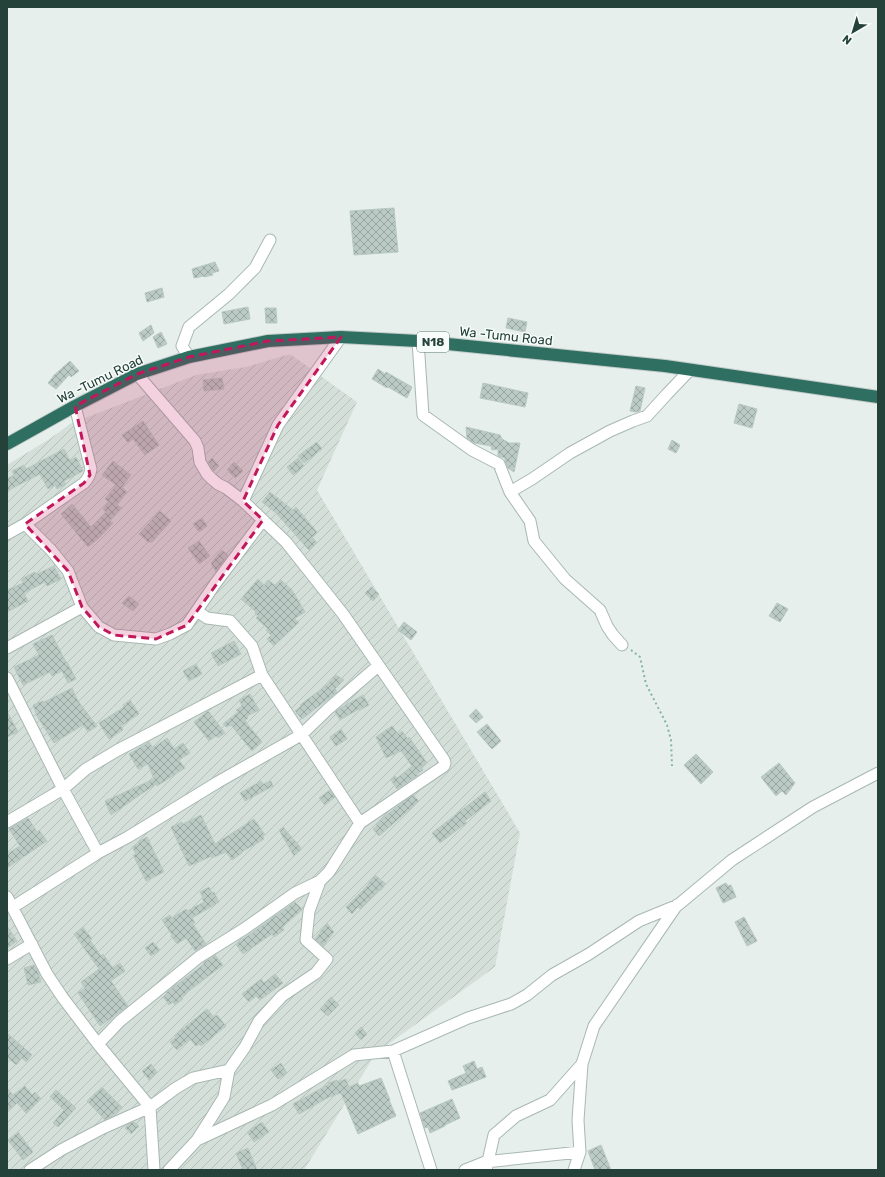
<svg xmlns="http://www.w3.org/2000/svg" width="885" height="1177" font-family="Rubik,sans-serif">
	<style>
		.industrial { fill: url(#industrial-furrows) }
		.building { fill: url(#building-cross-hatch); stroke: #b8c9c2 }
		.lines { fill: none; stroke-linecap: round; stroke-linejoin: round }
		.minor-casing { stroke: #a8b8b2; stroke-width: 13 }
		.highway-casing { stroke: #c2cac8; stroke-width: 14 }
		.path { stroke: #86b3a5; stroke-width: 2; stroke-dasharray: 2 3; stroke-linecap: butt }
		.minor { stroke: #fff; stroke-width: 11 }
		.highway { stroke: #2f6f62; stroke-width: 12 }
		.marked { fill: #c2185b; fill-opacity: 0.2; stroke: #c2185b; stroke-width: 3; stroke-dasharray: 8 5; stroke-linejoin: round }
		.labels { text-anchor: middle; dominant-baseline: central; stroke-width: 3; stroke-linejoin: round; paint-order: stroke }
		.shield { fill: #f7fbf9; stroke: #637a73; stroke-width: 1 }
		.shield-label { font-size: 12px; font-weight: bold; fill: #24423a }
		.street-label { font-size: 13px; fill: #24423a; stroke: #f7fbf9 }
	</style>
	<defs>
		<pattern id="industrial-furrows" width="10" height="10" patternUnits="userSpaceOnUse"><rect width="10" height="10" fill="#d4dfda"/><path d="M-1 1l2-2M0 10L10 0M9 11l2-2" fill="none" stroke="#b6c1bc"/></pattern>
		<pattern id="building-cross-hatch" width="8" height="8" patternUnits="userSpaceOnUse"><rect width="8" height="8" fill="#bbcac4"/><path d="M0 0l8 8M0 8l8-8" fill="none" stroke="#98a6a0"/></pattern>
	</defs>
	<rect width="100%" height="100%" fill="#e6efeb"/>
	<path class="industrial" d="M290,354L357,402L317,490L520,833L495,967L376,1053L304,1170H7V465L51,438L70,424L196,375L246,367Z"/>
	<path class="building" d="M394,208L398,252L354,255L350,211Z
		M215,262L219,271L212,273L213,275L204,277V276L194,278L192,269Z
		M162,288L164,297L147,302L145,293Z
		M248,307L250,319L224,324L222,312Z
		M265,308H276L277,323H266Z
		M508,318L527,322L525,332L506,328Z
		M151,325L154,333L143,341L139,333Z
		M161,332L167,344L158,348L153,337Z
		M70,361L79,371L71,377L69,375L56,389L48,383L53,377V376Z
		M378,369L385,374L386,372L412,387L407,398L388,387L387,388L372,379Z
		M222,378L224,389L204,391L203,380Z
		M483,383L528,393L525,407L480,398Z
		M636,386L645,388L640,411L636,412L630,411Z
		M739,404L757,409L752,428L734,423Z
		M143,421L159,445L145,455L133,439L128,443L122,435Z
		M466,427L500,435L502,439L509,443H520L514,472L508,468L505,461V458L498,456V449L492,450L491,446L474,443L467,438Z
		M672,440L680,445L676,453L668,449Z
		M317,442L322,449L304,463L298,456Z
		M64,449L70,461L76,457L83,471L64,481L66,484L57,489L55,485L48,489L40,474L7,491V479L14,475L12,471L24,465L26,469Z
		M212,458L219,466L214,471L208,462Z
		M298,458L304,466L293,475L287,467Z
		M113,461L131,475L122,487L127,492L117,505L122,508L110,521L113,523L100,537L88,547L61,514L72,504L91,527L106,512L103,509L109,502L105,499L116,485L102,475Z
		M234,462L243,471L235,478L227,470Z
		M270,492L293,510L296,507L317,532L312,537L317,543L309,550L276,513L262,502Z
		M160,511L171,521L152,542H148L139,534Z
		M202,518L207,526L199,532L193,524Z
		M199,541L210,556L199,564L188,548Z
		M222,550L228,555L216,572L211,563Z
		M54,566L61,579L47,586L45,582L24,593L28,601L7,612V590L23,583L21,579L35,572L37,574Z
		M258,579L264,585L268,580L276,586L281,580L292,590L305,612L294,619L299,622L274,646L267,639L271,635L266,630L268,629L256,618L258,616L255,613L256,612L241,599Z
		M371,587L379,594L373,601L365,593Z
		M129,596L139,604L133,611L122,603Z
		M777,603L788,609L780,622L769,616Z
		M404,622L417,632L411,640L398,630Z
		M52,635L66,662H67L76,679L68,683L62,671L52,676L50,672L23,685L14,667L39,655L33,644Z
		M234,641L241,654L218,666L211,653Z
		M196,664L202,674L189,681L183,671Z
		M336,675L344,680L335,689L337,692L302,719L295,711L301,706L300,705L328,684Z
		M72,688L78,701L97,726L88,732L83,725L54,743L37,716L33,705L43,701L44,702Z
		M250,694L259,710L247,716L248,718L245,721L262,742L252,751L231,725L226,727L223,724L238,712L236,710L242,706L239,700Z
		M363,695L369,705L360,710L359,709L340,720L335,712L339,709Z
		M130,700L139,714L121,726L123,730L109,739L99,723L124,707L123,705Z
		M476,709L483,717L476,723L469,716Z
		M7,711L18,732L7,737Z
		M208,711L225,733L218,738L216,736L209,741L194,722Z
		M487,724L501,741L492,749L477,732Z
		M392,726L398,734L402,731L408,739L409,737L427,763L421,767L423,770L417,774L418,775L397,789L391,780L395,776L397,778L412,766L401,751L386,758L376,737Z
		M341,729L347,739L336,746L330,737Z
		M167,738L174,749L183,743L190,753L179,760L185,768L157,786L156,784L111,815L105,801L154,779L148,764L138,769L129,754L149,742L153,748Z
		M696,754L713,772L701,784L684,765Z
		M779,763L795,783L786,795L782,791L776,796L761,777Z
		M261,781L263,784L271,781L273,786L245,801L240,793Z
		M330,790L335,797L325,805L319,798Z
		M485,792L491,801L465,821L466,823L440,843L432,833Z
		M413,795L419,801L379,836L373,829L377,826L376,824L394,809Z
		M201,815L215,844L254,819L265,835L263,837L264,839L242,852V853L232,860L226,852L212,858V856L189,866L171,827L182,822L183,824Z
		M28,818L37,832L39,830L47,841L7,868V854L20,846L9,829Z
		M283,827L302,849L294,856L279,830Z
		M147,837L164,872L146,881L133,855L136,854L132,847L139,844L138,842Z
		M375,875L386,884L380,891L379,890L360,909L358,907L352,914L346,907L366,887Z
		M726,883L728,886L731,885L736,897L723,903L716,888Z
		M209,887L212,893L214,892L219,902L192,918L195,923L193,924L206,944L195,951L186,938L177,944L171,936L172,935L162,920L170,915L172,918L186,909L187,911L204,902L202,898H203L200,892Z
		M295,902L302,909V910L282,927L284,930L274,937L272,934L243,954L236,944Z
		M744,917L757,941L747,946L735,922Z
		M327,923L334,932L323,946L315,939Z
		M7,926L17,941L7,948Z
		M83,927L92,939L90,940L101,956L103,954L113,968L120,963L125,971L111,981L128,1006L100,1026L78,993L85,988L81,982L99,969L74,934Z
		M153,942L160,950L151,956L145,948Z
		M215,955L223,965L181,997L183,999L175,1005L173,1002L169,1005L163,997L167,994L166,993L204,964L203,963Z
		M34,965L38,971L41,982L28,985L24,968Z
		M275,974L283,983L260,1000L256,996L249,1002L242,994L261,979L264,983Z
		M331,997L339,1005L328,1016L320,1009Z
		M207,1009L214,1017L217,1015L226,1026L201,1046L199,1044L196,1046L190,1039L177,1050L170,1042L176,1037L175,1035Z
		M361,1027L367,1034L361,1040L355,1033Z
		M7,1033L32,1055L26,1062L22,1058L16,1065L7,1057Z
		M474,1061L477,1069L482,1067L486,1077L452,1090L448,1081L466,1073L463,1066Z
		M281,1063L287,1073L278,1079L271,1070Z
		M151,1064L157,1072L149,1080L142,1071Z
		M381,1078L390,1100H389L396,1116L358,1134L341,1093L329,1097L299,1114L293,1104L329,1084L328,1083L337,1080L338,1082L346,1079L349,1087L358,1083L359,1086Z
		M25,1086L32,1095L35,1092L41,1099L26,1113L17,1103L7,1111V1088L13,1095Z
		M102,1087L122,1107L111,1117L105,1120L87,1101Z
		M56,1090L76,1108L58,1127L53,1123L64,1110L50,1097Z
		M452,1099L460,1118L445,1125V1126L430,1133L428,1127L425,1128L420,1113Z
		M134,1122L139,1126L131,1134L125,1128L128,1124Z
		M262,1122L269,1132L254,1142L247,1132Z
		M18,1132L33,1152L23,1160L8,1140Z
		M601,1145L611,1170H595L588,1151Z
		M248,1148L257,1170H243L236,1153Z"/>
	<g class="lines">
		<defs>
			<path id="minor" d="M418,341L423,415L472,450L499,464L510,492L530,521L534,541L565,579L600,610L607,626L613,635L622,645
				M189,357L182,346L189,327L229,294L255,268L270,240
				M510,492L532,479L570,453L610,431L633,421L647,416L667,394L690,370
				M243,501L278,425L341,337
				M25,524L51,550L68,571L82,607L99,627L114,635L156,639L170,634L187,625L215,584L263,520
				M7,534L25,524L84,483C88,479 90,475 91,469L75,406
				M197,611L207,618L230,621L252,646L262,675L360,823
				M7,648L82,607
				M7,678L63,789L98,853
				M7,822L63,789L86,769L118,750L262,675
				M7,897L47,974L63,998L98,1044L150,1107L154,1170
				M13,907L98,853L128,837L218,782L301,735L328,709L378,666
				M7,959L32,944
				M98,1044L120,1021L199,957L244,929L295,893L320,881L329,872L360,823L444,766L445,763L444,760L343,614L286,542L243,501L226,488L218,484L212,479L207,474L200,462L198,448L195,441L137,374
				M393,1051L431,1170
				M197,1140L272,1105L354,1055L393,1051L468,1018L511,1004L527,995L552,975L589,954L639,921L678,905L732,860L813,807L878,773
				M30,1170L61,1150L103,1128L150,1107L176,1088L193,1078L229,1070
				M169,1170L197,1140L211,1118L224,1097L229,1070L245,1047L259,1021L282,996L316,973L327,959L306,940L309,911L320,881
				M465,1170L485,1162L580,1152
				M486,1170L494,1135L516,1116L550,1100L582,1064
				M574,1170L580,1152L578,1120L582,1064L594,1026L677,905"/>
			<path id="highway" d="M7,444L75,406L137,374L189,357L268,341L341,337L418,341L665,366L878,397"/>
		</defs>
		<use href="#minor" class="minor-casing"/>
		<use href="#highway" class="highway-casing"/>
		<path class="path" d="M631,650L640,657L646,684L667,725L671,740L672,766"/>
		<use href="#minor" class="minor"/>
		<use href="#highway" class="highway"/>
	</g>
	<path class="marked" d="M341,337L278,425L243,501L263,520L187,625L156,639L114,635L99,627L82,607L68,571L25,524L84,483L90,475L75,406L137,374L189,357L268,341Z"/>
	<g class="labels">
		<rect class="shield" x="417" y="332" width="32" height="20" rx="3"/>
		<g class="shield-label">
			<text x="433" y="342">N18</text>
		</g>
		<g class="street-label">
			<text transform="translate(506 336) rotate(6)">Wa -Tumu Road</text>
			<text transform="translate(100 379) rotate(-26)">Wa -Tumu Road</text>
		</g>
	</g>
	<rect width="885" height="1177" fill="none" stroke="#24423a" stroke-width="16"/>
	<g transform="translate(853 32) rotate(218)" stroke="#f7fbf9" stroke-width="3" paint-order="stroke">
	<path d="M0-3L7 15L0 10L-7 15Z" fill="#24423a"/>
	<text y="-6" font-size="11" font-weight="bold" text-anchor="middle" fill="#24423a">N</text>
	</g>
</svg>
